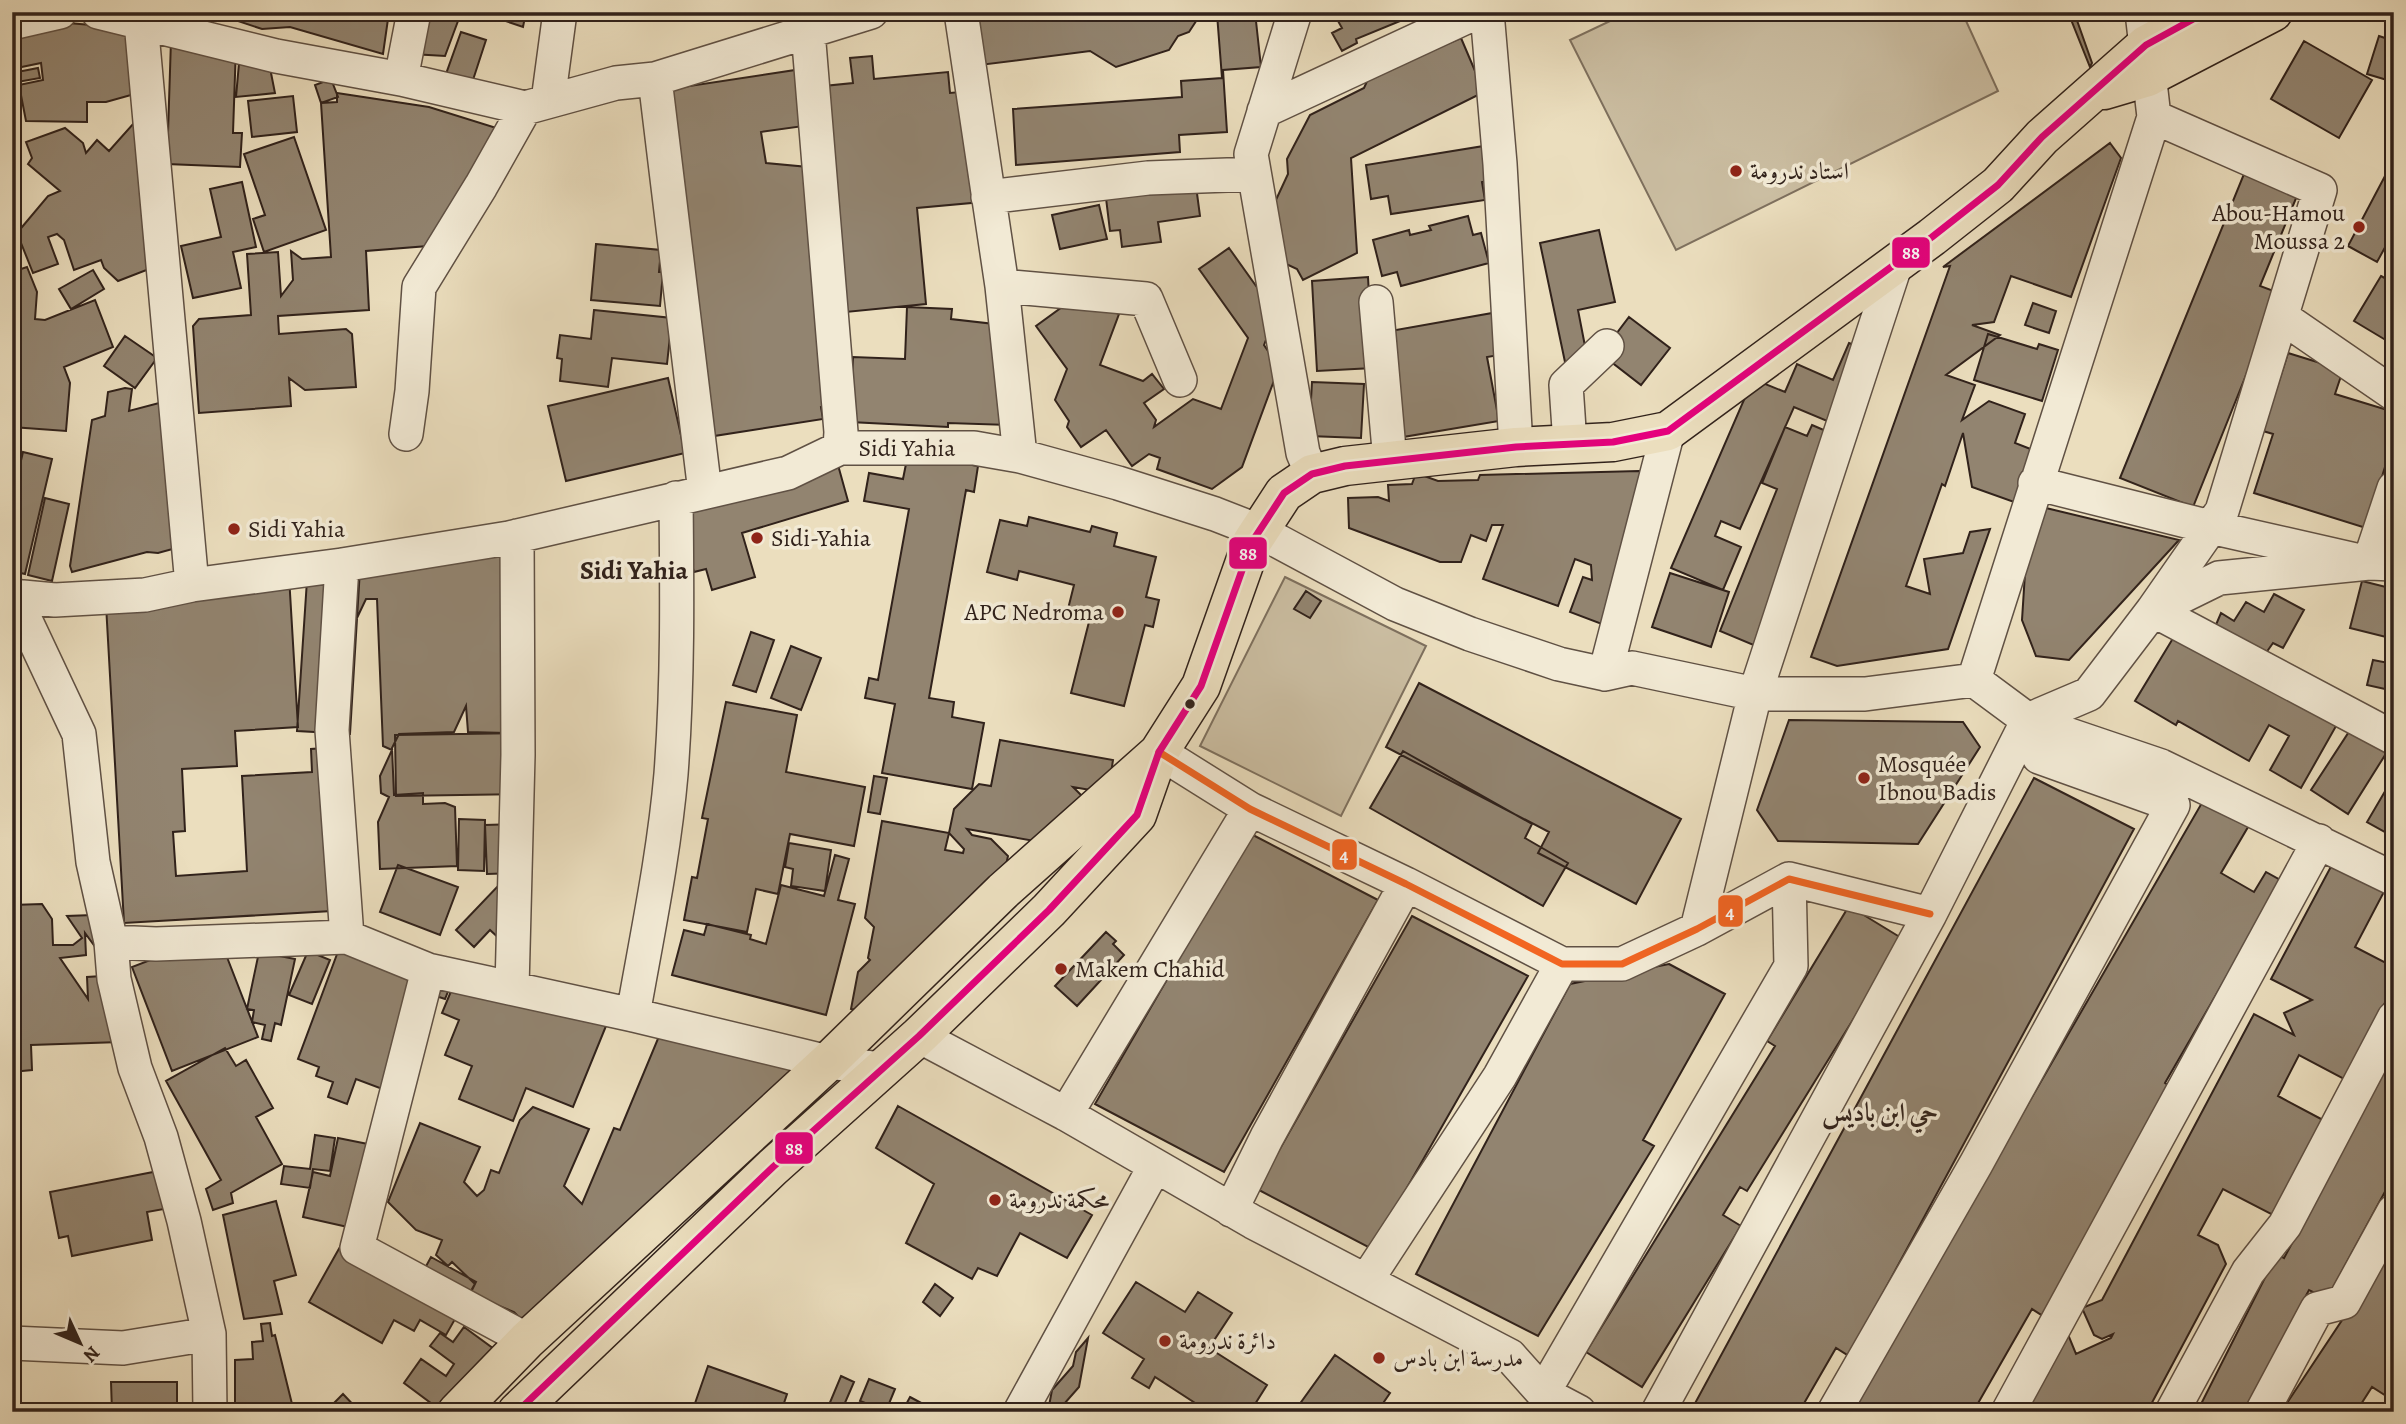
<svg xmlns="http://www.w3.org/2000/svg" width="2406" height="1424" font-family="Alegreya,Amiri,serif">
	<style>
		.green { fill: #cbbea2; stroke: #7e705e; stroke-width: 2 }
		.building { fill: #928470; stroke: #31221b; stroke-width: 2 }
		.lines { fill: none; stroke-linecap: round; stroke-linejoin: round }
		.minor-casing { stroke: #605144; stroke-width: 36 }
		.major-casing { stroke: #31221b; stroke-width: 41 }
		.minor { stroke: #f2ead5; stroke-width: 33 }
		.major { stroke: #ebdebe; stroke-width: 38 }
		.bus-1-casing { stroke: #f2ead5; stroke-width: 12 }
		.bus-2-casing { stroke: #f2ead5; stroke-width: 12 }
		.bus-1 { stroke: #f26522; stroke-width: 7 }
		.bus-2 { stroke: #e5007d; stroke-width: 7 }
		.poi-dot { fill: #8f2418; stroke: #f2ead5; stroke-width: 2.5 }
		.bus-dot { fill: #31221b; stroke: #f2ead5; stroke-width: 2.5 }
		.labels { text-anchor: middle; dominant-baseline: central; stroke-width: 7; stroke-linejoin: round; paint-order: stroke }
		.poi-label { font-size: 24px; fill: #31221b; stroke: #f2ead5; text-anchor: start }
		.street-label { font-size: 24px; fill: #31221b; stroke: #f2ead5 }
		.neighbourhood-label { font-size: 26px; font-weight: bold; fill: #31221b; stroke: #f2ead5 }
		.line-badge { stroke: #f2ead5; stroke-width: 2.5 }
		.badge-label { font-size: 19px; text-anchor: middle; font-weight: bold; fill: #fff }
	</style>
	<rect width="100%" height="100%" fill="#ebdebe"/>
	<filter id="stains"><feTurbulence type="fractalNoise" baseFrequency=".00286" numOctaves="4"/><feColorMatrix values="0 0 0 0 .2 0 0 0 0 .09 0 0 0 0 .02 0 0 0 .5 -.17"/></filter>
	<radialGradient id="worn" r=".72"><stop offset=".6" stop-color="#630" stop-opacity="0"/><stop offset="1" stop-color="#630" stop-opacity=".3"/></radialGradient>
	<path class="green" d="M1629,12H1962L1998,91L1676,250L1570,40Z
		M1285,577L1426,646L1341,816L1200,746Z"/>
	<path class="building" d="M211,12H389L383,54L290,27L262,29Z
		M425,12H526L523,27L485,14L461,13L445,56L412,54Z
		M973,12H1202L1189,32L1178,36L1169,50L1116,67L1090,51L980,65Z
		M1255,12L1261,67L1223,70L1227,132L1179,135L1180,152L1016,165L1013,109L1182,97L1181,81L1222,78L1217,14Z
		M1333,12H1422L1356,39L1357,43L1342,51L1332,33L1342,28Z
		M2068,12H2074L2092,63L2090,67Z
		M68,23L126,28L131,95L106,102H87V122L26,121L19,85L43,80L41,63L12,69V31Z
		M461,32L486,40L472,83L446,74Z
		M2379,36L2394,41V59L2387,80L2367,74Z
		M1461,38L1484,92L1351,158L1357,253L1303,280L1297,269L1284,263L1275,202L1288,174L1287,159L1310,115L1364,88L1369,77Z
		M171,40L236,46L233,133H242L240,167L167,164Z
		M2304,41L2372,80L2339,138L2271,99Z
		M240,52L270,68L275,93L236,97Z
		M872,56L874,79L948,72L950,93L960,92L969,177L980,176L982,202L917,208L926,304L846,312L824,86L853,83L850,58Z
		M38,68L40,78L17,82L20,96L12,97V73Z
		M802,69L811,125L761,132L766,163L808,167L836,404L821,407L823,419L714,436L663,90Z
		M331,79L338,97L321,103L315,85Z
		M337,93L429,107L506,131L428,246L366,251L369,310L278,316L279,334L346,329L352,334L356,387L305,390L289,378L291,406L199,413L193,326L199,319L251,315L247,254L278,252L281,296L293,280L291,251L302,259L331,257L321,103L337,102Z
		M293,96L297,132L252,137L248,101Z
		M142,120L175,259L118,281L104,268L101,260L74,270L64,240L57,234L48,237L58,264L33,273L17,233L48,196L60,191L28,164L32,158L26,142L65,128L83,143L86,153L97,140L109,151L133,124Z
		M294,137L326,230L264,252L253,219L265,215L244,154Z
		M2110,143L2121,158L2071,297L2011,276L1994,322L1972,325L2000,335L1946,375L1975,385L1962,420L1989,401L2025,414L2015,443L2033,450L2014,502L1972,487L1963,433L1945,486L1942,484L1906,586L1930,594L1924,559L1963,553L1970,532L1990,529L1948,649L1837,666L1811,657L1950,266L1943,267Z
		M1490,145L1496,180L1482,182L1485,200L1391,214L1388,196L1371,199L1366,165Z
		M2394,159V231L2377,262L2348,246Z
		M2246,169L2299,191L2260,286L2279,293L2193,507L2120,478Z
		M242,182L256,247L233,252L241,288L193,298L181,246L221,237L210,189Z
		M1196,186L1200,216L1158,222L1161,242L1122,247L1120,230L1110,231L1106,198Z
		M12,201L20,202L17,232H12Z
		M1099,205L1107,239L1060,249L1052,215Z
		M1468,216L1473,235L1481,233L1489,263L1401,286L1397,272L1382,276L1373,240L1409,230L1410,235L1431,230L1429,226Z
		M1599,230L1615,302L1578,310L1591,377L1569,381L1540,243Z
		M596,244L661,250L659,272H663L660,306L591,300Z
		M1229,248L1276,314L1264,345L1279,367L1242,467L1212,489L1157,469L1160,458L1149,454L1132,466L1106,430L1081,447L1067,427L1069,421L1055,400L1067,369L1036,326L1076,297L1119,314L1100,365L1143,381L1152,374L1164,389L1144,403L1156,420L1154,427L1193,399L1221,409L1248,338L1199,269Z
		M27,267L37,292L35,319L45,320L95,300L113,347L64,367L70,383L66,431L12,427L14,346L12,272Z
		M93,270L104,289L71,309L59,289Z
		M2381,276L2394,283V334L2389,342L2354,321Z
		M1368,277L1373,368L1317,371L1312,281Z
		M2033,303L2056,311L2049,333L2025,325Z
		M907,307L952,309L951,319L1003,325L1009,425L948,423V427L850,422L853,357L905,359Z
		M594,310L672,318L667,364L612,358L608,387L560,381L562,359L557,358L560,335L591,339Z
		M1498,312L1505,354L1487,357L1499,421L1397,438L1379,333Z
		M1629,317L1670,348L1641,385L1601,354Z
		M1988,334L2037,349L2039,344L2058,350L2042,401L1974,380Z
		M125,336L157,358L135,388L104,366Z
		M1849,343L1871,352L1839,426L1794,407L1740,529L1721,521L1715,536L1741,547L1723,590L1671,568L1753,379L1785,392L1797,364L1833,380Z
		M2288,353L2343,370L2335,394L2394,412V438L2366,528L2254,493L2273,434L2263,431Z
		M668,378L685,453L566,481L548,406Z
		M1312,382L1364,384L1361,438L1309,436Z
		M125,388L132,389L129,411L159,403L167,404L187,545L158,553L147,552L72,572L70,566L92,420L105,416L108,392Z
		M1812,425L1847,440L1763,649L1720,631L1777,489L1762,483L1785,427L1807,436Z
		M23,452L52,459L25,574L12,571V486H15Z
		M908,454L978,466L974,492L966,490L929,698L954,702L952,717L984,723L972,789L882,773L895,704L865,698L869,678L878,680L909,509L864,501L869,473L903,479Z
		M838,465L848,501L742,533L755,577L712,590L706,569L694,572L677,513Z
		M1639,471L1663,480L1615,629L1570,612L1583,577L1592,580L1591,565L1575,559L1558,606L1483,579L1503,525H1492L1486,541L1471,535L1461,562H1440L1349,528L1348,498L1378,497L1389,501L1388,485L1412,484L1416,473L1438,481L1478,480L1480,475Z
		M45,498L69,504L52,581L28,575Z
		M2046,508L2179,540L2069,660L2036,656L2022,620L2025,573Z
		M1029,517L1090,532L1092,526L1117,533L1114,546L1156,557L1146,597L1159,600L1153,627L1145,625L1124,706L1071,693L1091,614L1068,609L1074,585L1019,571L1017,580L987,572L1000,520L1027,526Z
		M503,547L507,733L468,732L466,706L454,732L399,734L392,748L394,795L423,793V804L445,803L455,807L457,866L380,869L378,822L389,797L381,793L380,776L392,750L383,746L377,599H366L356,620L354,584L362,568Z
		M308,565L360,569L350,734L297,731Z
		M1670,573L1729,592L1711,647L1652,627Z
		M289,576L298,727L235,731L237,766L182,769L185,831L173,832L176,876L247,871L242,776L312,772L311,749L340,747L349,910L124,923L105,587Z
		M2362,581L2394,589V639L2350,628Z
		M1306,591L1321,601L1310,618L1294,609Z
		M2274,594L2304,610L2283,648L2273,643L2261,660L2212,634L2221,613L2234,621L2246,602L2264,612Z
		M751,632L774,640L756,692L733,685Z
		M2175,635L2340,719L2301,788L2270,770L2289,736L2269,725L2249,761L2178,721L2176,725L2135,701Z
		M791,646L821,658L801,710L771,698Z
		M2373,660L2394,664V691L2367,685Z
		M1419,683L1681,819L1636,904L1538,853L1549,832L1386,747Z
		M726,702L797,715L786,772L865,787L854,846L790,834L778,894L756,889L747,932L684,920L692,877L697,878L708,819L702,818Z
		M1789,720L1963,722L1980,747L1918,844L1778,841L1757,810Z
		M2356,721L2392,744L2348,814L2311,790Z
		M526,733L527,794L396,796L395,735Z
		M1000,740L1113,760L1108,793L1073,787L1088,802L1046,843L967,829L972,835L991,839L1008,856L1006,865L876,1013L851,1009L858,972L870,960L868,958L874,927L865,918L882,821L949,833L945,850L963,853L964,849L949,833L954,809L979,784L991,786Z
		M1403,751L1532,824L1525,838L1568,863L1543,906L1370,808Z
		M874,776L887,778L880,814L868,812Z
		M2394,776V837L2367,822Z
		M2034,778L2134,829L1849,1356L1836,1348L1799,1412H1703L1693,1407Z
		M2203,801L2248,827L2221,873L2254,892L2266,872L2282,881L2165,1083L2174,1089L2043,1316L2032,1309L1973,1412H1850Z
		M459,819L485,820L484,871L458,870Z
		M514,824L515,873L487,874L485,825Z
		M1251,834L1378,900L1224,1172L1095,1104Z
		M789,843L831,850L825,891L791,886L793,869L785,867Z
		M835,855L849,859L838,900L855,904L826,1015L672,975L684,930L704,935L707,924L751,935L750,939L766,944L781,885L824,896Z
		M2335,859L2387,886L2355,947L2394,967V986L2344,1079L2299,1055L2278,1096L2323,1120L2273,1215L2223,1189L2198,1235L2218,1245L2226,1264L2147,1412H2019L2065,1327L2076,1354L2111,1338L2113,1334L2102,1339L2094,1335L2082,1308L2102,1300L2254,1014L2294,1035L2284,1013L2312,1000L2271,979Z
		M398,865L458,887L440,935L380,912Z
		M498,886L502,941L490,930L474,947L456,930Z
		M42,904L52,919L53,945H73L82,938L67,916L93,915L96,948L85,933L86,955L60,958L88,999L87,977L118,975L120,1042L31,1045L32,1070L12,1072V905Z
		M1849,906L1903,939L1747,1191L1740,1187L1723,1215L1741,1226L1642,1387L1586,1352L1775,1046L1767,1041Z
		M1412,916L1528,976L1372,1249L1257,1189Z
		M346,930L455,974L445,999L430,994L393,1093L356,1079L347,1104L328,1097L333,1082L316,1076L319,1067L298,1059Z
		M1106,932L1116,941L1113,944L1124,955L1077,1006L1055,986Z
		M218,934L258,1037L172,1071L132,967Z
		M308,951L330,960L312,1004L289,995Z
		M259,952L295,959L281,1025L275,1023L271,1041L262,1039L265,1025L252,1022L254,1010L247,1009Z
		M1669,964L1725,994L1643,1140L1654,1146L1538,1336L1416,1274L1570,984Z
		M461,967L606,1026L573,1107L526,1088L513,1121L459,1099L472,1066L445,1055L459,1020L442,1013Z
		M667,1017L797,1061L791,1075L536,1334L514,1312L470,1294L475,1284L452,1262L448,1266L436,1255L442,1240L416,1230L388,1202L420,1123L480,1147L464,1182L477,1196L484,1190L491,1170L499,1173L520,1120L533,1107L589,1129L564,1186L582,1204L614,1128L620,1130Z
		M225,1048L236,1066L246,1060L273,1108L256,1117L282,1164L231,1193L233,1203L213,1210L206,1189L221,1180L166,1081Z
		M2394,1053V1175L2327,1299L2309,1290L2244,1412H2197L2277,1254L2284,1258Z
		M898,1106L1092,1215L1067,1258L1020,1233L997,1276L978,1268L972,1279L906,1243L934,1184L876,1148Z
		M315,1135L335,1138L330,1171L313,1169L310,1188L281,1184L284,1166L310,1169Z
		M338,1138L388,1148L370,1232L303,1217L313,1172L330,1176Z
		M179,1167L186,1205L147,1212L152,1240L72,1256L68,1236L59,1238L50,1192Z
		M276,1201L296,1275L274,1281L282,1314L244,1319L223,1215Z
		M345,1238L424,1270L431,1257L476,1282L446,1335L420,1320L414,1331L394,1320L382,1343L309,1302Z
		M2394,1242V1401L2372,1387L2356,1412H2281Z
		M1136,1282L1185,1312L1198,1292L1232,1313L1209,1348L1267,1385L1250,1412H1209L1155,1377L1149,1388L1132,1378L1144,1359L1103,1333Z
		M935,1284L953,1298L940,1316L923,1302Z
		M270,1323L272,1336L275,1335L294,1412H235V1360L253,1359L252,1342L263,1341L261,1324Z
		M464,1327L494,1349L443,1412L404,1383L421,1359L446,1376L454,1364L430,1346L440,1333L453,1342Z
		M1088,1338L1079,1387L1057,1412H1044L1049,1406L1052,1390L1073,1366L1076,1352Z
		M1335,1355L1390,1393L1377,1412H1294Z
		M708,1366L787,1394L781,1412H692Z
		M841,1376L854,1382L841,1412H826Z
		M869,1379L895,1389L886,1411L860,1401Z
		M111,1382H177V1412H112Z
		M343,1394L360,1412H325Z
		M910,1397L938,1412H902Z"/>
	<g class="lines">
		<defs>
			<path id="minor" d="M98,12L276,56L401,79L525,108L616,83L655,79L871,12
				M143,12L141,22L192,585
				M961,12L1002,286L1020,456
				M1295,12L1251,154L1303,453L1312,474
				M1487,12L1500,164L1516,447
				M12,23L60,12
				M808,31L841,432L840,448
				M401,79L414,12
				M655,79L705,492
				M548,101L560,12
				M1264,111L1477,12
				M988,197L1148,178L1254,174
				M1002,286L1146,299L1180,380
				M1376,302L1390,461
				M2282,317L2394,394
				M406,434L412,391L419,287L481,186L525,108
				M1570,444L1566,385L1607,346
				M2035,483L2210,527L2369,563L2394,488
				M342,565L332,730L347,937
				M12,596L55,600L145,595L192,585L342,565L509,538L788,473L840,448H974L1020,456L1118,483L1215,514L1261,532L1395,604L1470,634L1559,664L1605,674L1632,668L1755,694L1896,263
				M2156,609L2219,578L2369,563L2394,564
				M2153,610L2394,738
				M1605,674L1668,431
				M2028,720L2089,694L2153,610L2222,511L2320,190L2154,117
				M2034,723L2161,766L2394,879
				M1159,752L1250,809L1406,884L1562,964H1622L1697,929L1789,879L1930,914
				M1697,929L1755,694H1865L1974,680
				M111,942L156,944L347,937L428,970L633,1015L828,1062L881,1069
				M428,970L357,1248L527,1340
				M512,988L518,755L517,536
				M633,1015C647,935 664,855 671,774C678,682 677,591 676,498
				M919,1036L1066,1114L1253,1222L1510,1356L1543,1393L1579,1412
				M1066,1114L1250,809
				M1231,1210L1267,1137L1406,884
				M1366,1281L1500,1076L1562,964
				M209,1334L210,1412
				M12,1343L123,1348L209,1334L184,1221L161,1137L135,1068L114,979L111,942L93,862L79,734L22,613L17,596
				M1543,1393L1791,966L1789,879
				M1020,1412L1155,1166
				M1658,1412L1930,914L2028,720L1974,680L2154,117L2142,12
				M1834,1412L1976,1164L2173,805L2039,757L2053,729
				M2008,1412L2319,841
				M2172,1412L2248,1272L2285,1225L2394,1018
				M2262,1412L2317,1309L2344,1302L2394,1211"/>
			<path id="major" d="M2104,90L2148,77L2273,12
				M457,1412L527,1340L828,1062L1003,891L1157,754
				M517,1412L773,1167L919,1036L1049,910L1137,815L1159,752L1201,686L1252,542L1284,493L1312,474L1345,466L1516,447L1613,442L1668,431L1932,237L1998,185L2042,137L2146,45L2206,12"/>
		</defs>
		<use href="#minor" class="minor-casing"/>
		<use href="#major" class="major-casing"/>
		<use href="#minor" class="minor"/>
		<use href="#major" class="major"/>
		<defs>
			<path id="bus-1" d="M1159,752L1250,809L1406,884L1562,964H1622L1697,929L1789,879L1930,914"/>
			<path id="bus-2" d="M517,1412L773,1167L919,1036L1049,910L1137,815L1159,752L1201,686L1252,542L1284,493L1312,474L1345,466L1516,447L1613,442L1668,431L1932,237L1998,185L2042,137L2146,45L2206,12"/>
		</defs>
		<use href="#bus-1" class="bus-1-casing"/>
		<use href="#bus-2" class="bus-2-casing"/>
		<use href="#bus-1" class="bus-1"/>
		<use href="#bus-2" class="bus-2"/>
	</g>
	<g class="poi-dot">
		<circle cx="1736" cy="171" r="7"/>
		<circle cx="2359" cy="227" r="7"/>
		<circle cx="234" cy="529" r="7"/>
		<circle cx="757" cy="538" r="7"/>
		<circle cx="1118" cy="612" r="7"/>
		<circle cx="1864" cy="778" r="7"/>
		<circle cx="1061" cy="969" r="7"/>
		<circle cx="995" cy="1200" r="7"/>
		<circle cx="1165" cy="1341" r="7"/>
		<circle cx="1379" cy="1358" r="7"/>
	</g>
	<circle class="bus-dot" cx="1190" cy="704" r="6"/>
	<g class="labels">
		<g class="poi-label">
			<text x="1750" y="171">استاد ندرومة</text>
			<text x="2345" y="213" text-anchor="end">Abou-Hamou<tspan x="2345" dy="28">Moussa 2</tspan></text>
			<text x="248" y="529">Sidi Yahia</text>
			<text x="771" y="538">Sidi-Yahia</text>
			<text x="1104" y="612" text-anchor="end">APC Nedroma</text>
			<text x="1878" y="764">Mosquée<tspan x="1878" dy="28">Ibnou Badis</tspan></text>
			<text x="1075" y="969">Makem Chahid</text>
			<text x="1009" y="1200">محكمة ندرومة</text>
			<text x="1179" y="1341">دائرة ندرومة</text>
			<text x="1393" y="1358">مدرسة ابن بادس</text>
		</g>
		<g class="street-label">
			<text x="907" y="448">Sidi Yahia</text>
		</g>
		<g class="neighbourhood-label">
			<text x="634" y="570">Sidi Yahia</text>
			<text x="1880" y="1112">حي ابن باديس</text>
		</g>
	</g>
	<g class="line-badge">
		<rect x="1891" y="236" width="40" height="33" rx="7" fill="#e5007d"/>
		<rect x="1228" y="536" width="40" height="34" rx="7" fill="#e5007d"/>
		<rect x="1331" y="838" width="27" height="33" rx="7" fill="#f26522"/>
		<rect x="1717" y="894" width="27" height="34" rx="7" fill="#f26522"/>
		<rect x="774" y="1131" width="40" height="34" rx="7" fill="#e5007d"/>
	</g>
	<g class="badge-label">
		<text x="1911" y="259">88</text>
		<text x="1248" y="560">88</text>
		<text x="1344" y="861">4</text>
		<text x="1730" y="918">4</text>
		<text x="794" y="1155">88</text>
	</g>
	<rect width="2406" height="1424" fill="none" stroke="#ebdebe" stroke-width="42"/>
	<rect x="14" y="14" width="2378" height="1396" fill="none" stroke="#31221b" stroke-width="3.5"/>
	<rect x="21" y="21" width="2364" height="1382" fill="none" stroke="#31221b" stroke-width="2"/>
	<g transform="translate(80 1343) rotate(134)" stroke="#f2ead5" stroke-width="5" paint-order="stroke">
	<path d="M0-5L12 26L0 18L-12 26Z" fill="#31221b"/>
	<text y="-10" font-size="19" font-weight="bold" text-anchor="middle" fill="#31221b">N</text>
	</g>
	<rect width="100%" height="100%" filter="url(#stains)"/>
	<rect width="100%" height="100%" fill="url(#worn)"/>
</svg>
